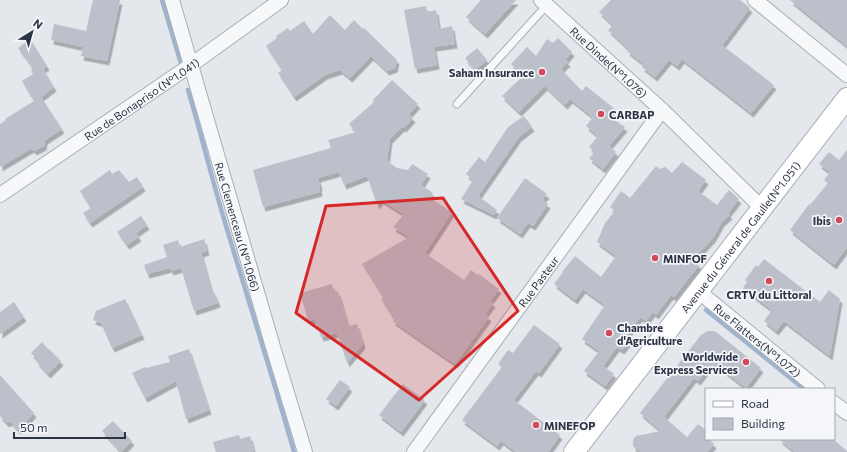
<svg xmlns="http://www.w3.org/2000/svg" width="847" height="452" font-family="Commissioner,sans-serif">
	<style>
		.lines { fill: none; stroke-linecap: round; stroke-linejoin: round }
		.stream { stroke: #9fb4cc; stroke-width: 4.5 }
		.building { fill: #bbc0ca; filter: url(#shadow) }
		.service-casing { stroke: #a9aeb7; stroke-width: 9 }
		.minor-casing { stroke: #a9aeb7; stroke-width: 16 }
		.secondary-casing { stroke: #a9aeb7; stroke-width: 22 }
		.service { stroke: #f7f8fa; stroke-width: 7 }
		.minor { stroke: #f7f8fa; stroke-width: 14 }
		.secondary { stroke: #fff; stroke-width: 20 }
		.marked { fill: #d62828; fill-opacity: 0.2; stroke: #d62828; stroke-width: 3; stroke-linejoin: round }
		.poi-dot { fill: #d1495b; stroke: #f4f6f9; stroke-width: 1.5 }
		.labels { text-anchor: middle; dominant-baseline: central; stroke-width: 3.5; stroke-linejoin: round; paint-order: stroke }
		.street-label { font-size: 11px; fill: #2b3445; stroke: #f4f6f9 }
		.poi-label { font-size: 11px; font-weight: bold; fill: #2b3445; stroke: #f4f6f9; text-anchor: start }
	</style>
	<defs>
		<filter id="shadow"><feDropShadow dx="2.5" dy="4.5" stdDeviation="0" flood-color="#0004"/></filter>
	</defs>
	<rect width="100%" height="100%" fill="#e4e7ec"/>
	<g class="lines">
		<path class="stream" d="M162,0L182,67
			M188,90C201,133 211,176 224,219C247,297 272,374 294,452
			M706,310L741,338L804,389"/>
	</g>
	<path class="building" d="M93,0H120L107,61L81,56L83,47L51,40L54,24L86,31Z
		M481,0H516L485,34L466,17Z
		M611,0H740L750,8L722,45L774,85L751,113L682,59L677,66L669,60L655,77L642,67L644,64L627,51L629,49L608,30L613,25L599,12Z
		M790,0H847V46Z
		M426,6L427,12L436,10L439,29L452,26L455,44L434,47L437,65L415,69L404,10Z
		M330,15L345,30L354,20L363,29L364,28L397,60L395,68L387,71L371,56L350,78L340,70L325,75L294,97L278,73L282,70L266,46L277,38L276,36L288,28L290,31L304,21L313,34Z
		M558,38L572,52L565,60L568,62L561,69L582,91L586,86L616,110L610,117L625,127L609,146L616,152L603,169L589,158L595,152L589,147L598,136L586,126L593,117L570,99L565,105L545,86L519,112L502,96L523,76L511,64L527,47L536,56L547,39L553,43Z
		M30,39L47,66L43,69L54,87L41,97L62,129L45,140L44,146L34,151L32,148L0,167V124L6,120L5,119L34,101L22,81L33,74L31,70L33,68L18,48Z
		M477,48L487,60L475,70L465,58Z
		M392,80L418,104L409,114L413,118L404,128L402,127L390,139L387,161L397,168L408,170L412,164L428,174L421,185L433,193L430,198L452,212L425,253L464,280L471,270L478,275L479,274L499,289L490,301L493,303L485,314L489,317L455,364L393,321L394,319L391,317L392,316L381,299L383,297L362,264L409,237L393,227L404,214L381,200L377,205L367,176L344,185L339,172L318,178L320,186L319,187L320,192L263,207L253,170L331,148L328,140L356,132L349,124L374,102L373,100Z
		M524,116L532,127L519,137L478,196L497,210L494,215L461,199L473,180L466,174L479,157L485,162L508,127Z
		M847,150V247L834,265L790,230L809,204L810,205L828,183L824,180L830,172L819,164L829,152L839,160Z
		M682,162L706,180L698,191L717,205L729,190L739,199L728,213L730,215L722,222L713,238L693,259L699,265L674,297L671,295L656,315L653,312L646,321L640,317L627,335L631,338L622,350L617,347L603,366L614,374L605,386L584,371L599,351L582,339L605,305L583,289L575,300L554,284L563,272H562L575,256L601,277L616,256L597,242L605,223L615,211L610,207L621,191L630,198L656,166L660,169L665,167L672,173Z
		M110,170L112,174L119,170L129,182L137,177L143,187L90,223L83,213L91,208L80,191Z
		M525,178L547,194L542,200L548,204L533,226L528,223L520,234L497,218Z
		M141,216L147,225L136,233L139,237L127,245L117,232Z
		M204,239L207,251L201,253L212,293L214,292L218,303L194,311L181,268L171,271L170,268L147,274L144,265L167,257L163,245L178,240L180,247Z
		M764,259L820,302L829,290L840,299L830,356L784,321L776,331L764,321L772,310L743,288L747,282L745,280L756,265L758,267Z
		M332,284L334,293L338,291L348,326L357,324L363,344L347,363L337,333L321,337L315,319L308,321L300,293Z
		M125,299L142,335L112,348L101,323L93,320L96,311Z
		M14,302L24,317L0,334V312Z
		M534,325L560,344L539,373L536,371L514,400L560,435L548,452H516L501,441L497,446L462,420L502,367L498,364L508,350L513,353Z
		M707,331H713L716,332L761,368L746,388L715,364L712,368L710,366L698,381L694,378L664,417L687,437L698,424L706,430V439H709L714,444L707,452H641L635,448L633,446V440L634,438L636,436L661,431L640,413L701,335Z
		M42,342L48,349H49L61,361L48,374L36,361L38,360L31,353Z
		M189,349L209,410L186,419L176,381L145,398L132,373L145,367L146,368L170,362L168,356Z
		M0,375L34,413L18,430L10,421L7,423L0,416Z
		M340,380L350,387L336,406L326,399Z
		M403,384L425,400L401,432L379,415Z
		M113,421L132,441L121,452L102,431Z
		M239,435L240,439L250,436L254,452H216L213,442Z
		M779,439H833L847,451V452H795Z"/>
	<g class="lines">
		<defs>
			<path id="service" d="M457,104L547,5"/>
			<g id="minor">
				<path id="s1" d="M172,0L273,347L305,452"/>
				<path id="s2" d="M541,0L662,110L762,208"/>
				<path d="M755,0L847,75"/>
				<path id="s3" d="M0,195L191,65L281,0"/>
				<path id="s4" d="M698,291L818,389"/>
				<path d="M834,403L847,413"/>
				<path id="s5" d="M414,452L662,110"/>
			</g>
			<g id="secondary">
				<path id="s6" d="M574,452L847,98"/>
			</g>
		</defs>
		<use href="#service" class="service-casing"/>
		<use href="#minor" class="minor-casing"/>
		<use href="#secondary" class="secondary-casing"/>
		<use href="#service" class="service"/>
		<use href="#minor" class="minor"/>
		<use href="#secondary" class="secondary"/>
	</g>
	<path class="marked" d="M443,198L518,311L419,400L296,313L326,206Z"/>
	<g class="poi-dot">
		<circle cx="542" cy="72" r="4"/>
		<circle cx="601" cy="114" r="4"/>
		<circle cx="839" cy="220" r="4"/>
		<circle cx="655" cy="258" r="4"/>
		<circle cx="769" cy="281" r="4"/>
		<circle cx="609" cy="333" r="4"/>
		<circle cx="746" cy="362" r="4"/>
		<circle cx="536" cy="425" r="4"/>
	</g>
	<g class="labels">
		<g class="street-label">
			<text stroke="none"><textPath href="#s2" startOffset="92">Rue Dinde(N°1.076)</textPath></text>
			<text stroke="none"><textPath href="#s3" startOffset="171">Rue de Bonapriso (N°1.041)</textPath></text>
			<text stroke="none"><textPath href="#s1" startOffset="236">Rue Clemenceau (N°1.066)</textPath></text>
			<text stroke="none"><textPath href="#s6" startOffset="272">Avenue du Géneral de Gaulle(N°1.051)</textPath></text>
			<text stroke="none"><textPath href="#s5" startOffset="211">Rue Pasteur</textPath></text>
			<text stroke="none"><textPath href="#s4" startOffset="77">Rue Flatters(N°1.072)</textPath></text>
		</g>
		<g class="poi-label">
			<text x="534" y="72" text-anchor="end">Saham Insurance</text>
			<text x="609" y="114">CARBAP</text>
			<text x="831" y="220" text-anchor="end">Ibis</text>
			<text x="663" y="258">MINFOF</text>
			<text x="769" y="294" text-anchor="middle">CRTV du Littoral</text>
			<text x="617" y="327">Chambre<tspan x="617" dy="13">d'Agriculture</tspan></text>
			<text x="738" y="356" text-anchor="end">Worldwide<tspan x="738" dy="13">Express Services</tspan></text>
			<text x="544" y="425">MINEFOP</text>
		</g>
	</g>
	<rect x="705" y="388" width="130" height="52" fill="#f4f6f9" stroke="#a4a8b1"/>
	<rect x="713" y="401" width="20" height="6" fill="#ffffff" stroke="#a4a8b1"/>
	<text x="741" y="408" font-size="12" fill="#2b3445">Road</text>
	<rect x="713" y="418" width="20" height="12" fill="#bbc0ca" stroke="#a4a8b1"/>
	<text x="741" y="428" font-size="12" fill="#2b3445">Building</text>
	<g transform="translate(32 32) rotate(37)" stroke="#f4f6f9" stroke-width="3" paint-order="stroke">
	<path d="M0-3L7 15L0 10L-7 15Z" fill="#2b3445"/>
	<text y="-6" font-size="11" font-weight="bold" text-anchor="middle" fill="#2b3445">N</text>
	</g>
	<path d="M14 432v6h111v-6" fill="none" stroke="#2b3445" stroke-width="2"/>
	<text x="20" y="432" font-size="12" fill="#2b3445" stroke="#f4f6f9" stroke-width="3" paint-order="stroke">50 m</text>
</svg>
